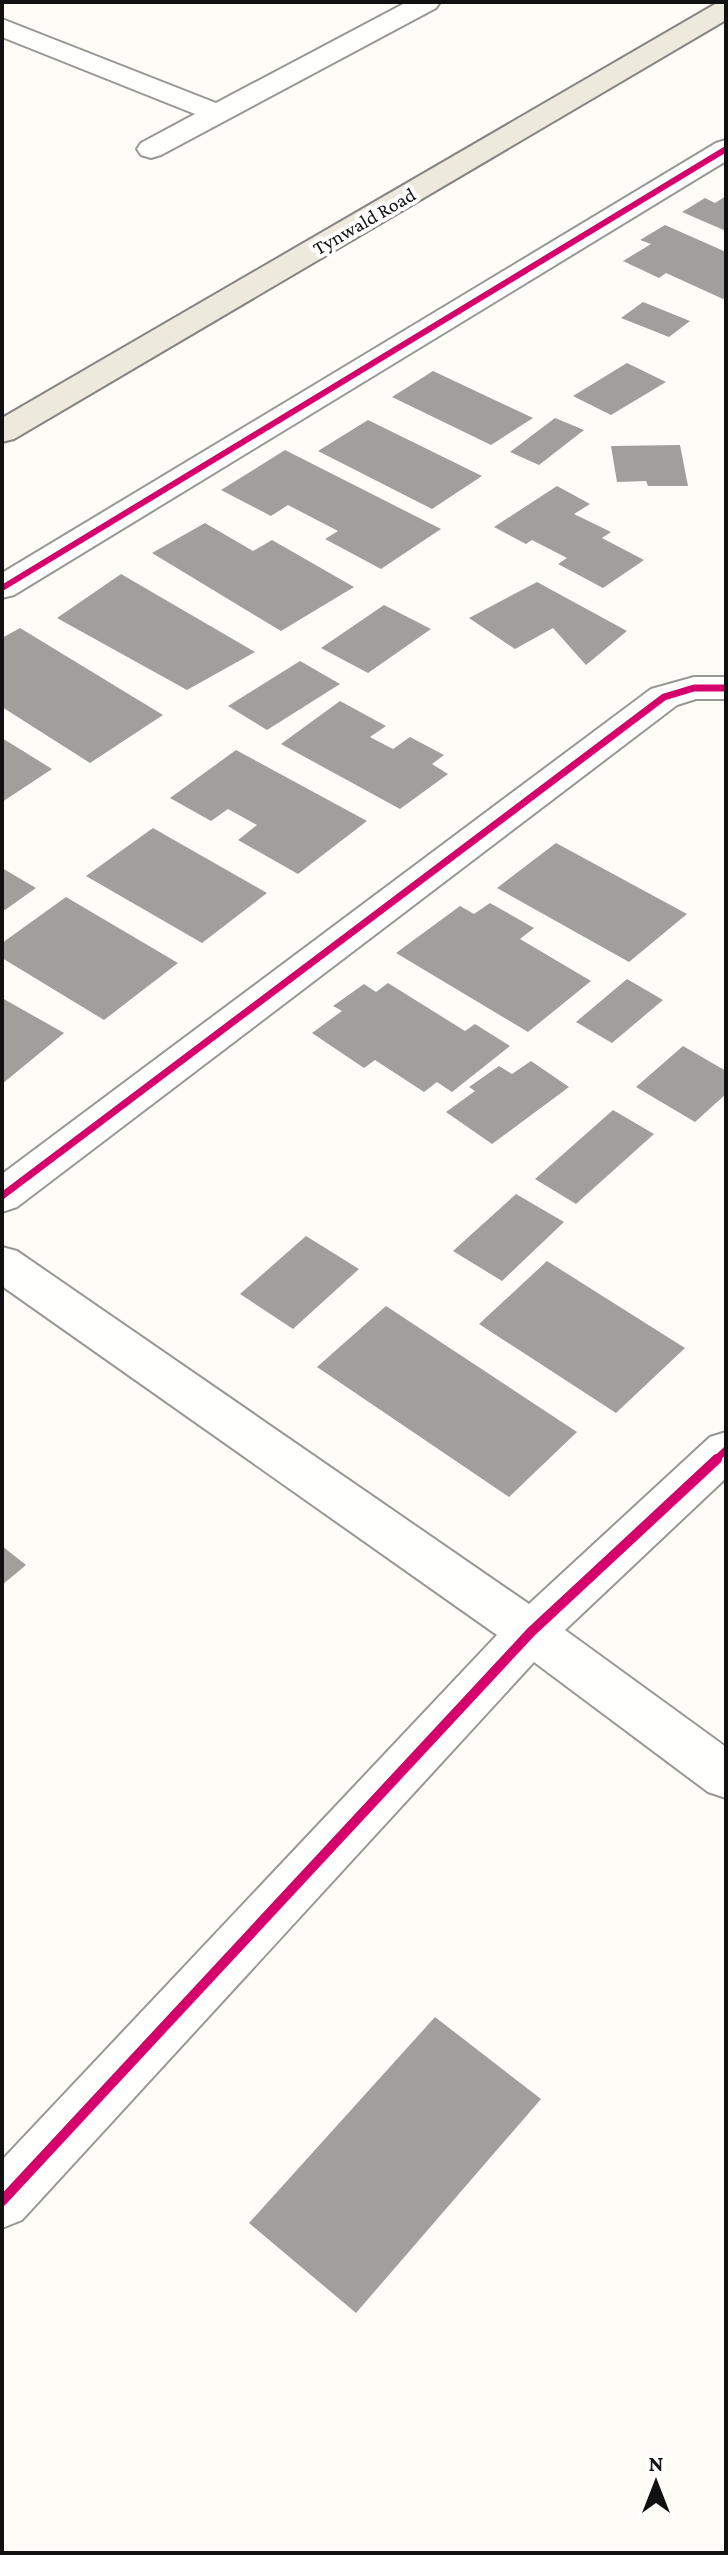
<svg xmlns="http://www.w3.org/2000/svg" width="728" height="2555" font-family="'Crimson Pro',serif">
	<style>
		.building { fill: #a19f9c }
		.lines { fill: none; stroke-linecap: round; stroke-linejoin: round }
		.minor-casing { stroke: #979795; stroke-width: 4 }
		.major-casing { stroke: #858482; stroke-width: 4 }
		.minor { fill: #fffffe; fill-rule: evenodd }
		.major { fill: #ede9dc; fill-rule: evenodd }
		.cycleway-far2-casing { stroke: #fff; stroke-width: 9 }
		.cycleway-far1-casing { stroke: #fff; stroke-width: 12 }
		.cycleway-casing { stroke: #fff; stroke-width: 15 }
		.cycleway-far2 { stroke: #d6006c; stroke-width: 6 }
		.cycleway-far1 { stroke: #d6006c; stroke-width: 7 }
		.cycleway { stroke: #d6006c; stroke-width: 10 }
		.labels { text-anchor: middle; dominant-baseline: central; stroke-width: 8; stroke-linejoin: round; paint-order: stroke }
		.far-street-label { font-size: 20px; fill: #111; stroke: #fff }
	</style>
	<rect width="100%" height="100%" fill="#fdfcf7"/>
	<path class="building" d="M726,196V231L682,212L705,198L715,203Z
		M665,225L726,252V297L723,299L666,273L659,278L623,261L651,244L640,240Z
		M643,302L690,321L669,337L621,318Z
		M627,363L666,382L611,415L573,396Z
		M433,371L533,418L491,445L392,397Z
		M555,418L584,430L539,465L510,452Z
		M368,420L482,476L432,509L318,451Z
		M680,445L688,486H648L646,481L617,482L611,446Z
		M285,450L441,529L381,569L325,539L338,531L288,505L271,516L221,490Z
		M557,486L590,504L574,514L611,532L602,538L644,560L603,588L558,564L567,558L532,540L526,544L494,527Z
		M205,523L253,551L272,540L354,587L281,631L152,553Z
		M121,574L255,652L187,690L57,618Z
		M537,582L627,631L586,665L553,628L515,649L469,618Z
		M384,605L431,629L368,673L321,648Z
		M20,628L163,715L90,763L2,707V638Z
		M300,661L340,684L267,730L228,706Z
		M340,701L386,726L370,737L393,749L410,737L444,755L432,764L448,774L400,809L281,744Z
		M2,738L52,769L2,802Z
		M236,750L367,821L298,874L238,840L257,825L228,809L211,821L170,798Z
		M153,828L267,893L202,943L86,876Z
		M556,843L687,914L629,962L497,888Z
		M2,868L36,888L2,912Z
		M66,897L178,963L104,1020L2,958V943Z
		M490,903L534,928L520,939L591,981L528,1032L396,953L460,906L474,914Z
		M627,979L663,1000L612,1043L576,1022Z
		M388,983L465,1031L475,1024L510,1046L452,1092L437,1082L424,1092L375,1060L364,1068L312,1033L342,1011L333,1006L364,984L376,992Z
		M2,998L64,1033L2,1084Z
		M683,1046L726,1071V1094L695,1122L636,1087Z
		M531,1061L569,1087L492,1144L446,1112L475,1091L469,1087L499,1066L512,1074Z
		M613,1110L654,1134L576,1204L535,1179Z
		M516,1194L564,1222L502,1281L453,1251Z
		M306,1236L359,1269L293,1329L240,1294Z
		M547,1261L685,1348L616,1413L479,1324Z
		M386,1306L577,1432L509,1497L317,1367Z
		M2,1546L26,1565L2,1585Z
		M435,2017L541,2099L356,2313L249,2223Z"/>
	<g class="lines">
		<defs>
			<path id="minor" d="M407,2H440L436,8L161,155L151,158L141,155L137,149L141,143L195,114L2,37V19L216,103Z
				M726,140V161L14,595L2,598V573L716,143Z
				M694,677H726V699H696L677,705L17,1207L2,1212V1174L651,689Z
				M2,1247L17,1251L529,1604L710,1437L726,1432V1478L565,1630L726,1747V1798L708,1792L534,1662L22,2220L2,2228V2160L497,1635L2,1286Z"/>
			<path id="major" d="M726,2V20L14,439L2,442V418L717,3Z"/>
		</defs>
		<use href="#minor" class="minor-casing"/>
		<use href="#major" class="major-casing"/>
		<use href="#minor" class="minor"/>
		<use href="#major" class="major"/>
		<defs>
			<path id="cycleway-far2" d="M2,588L726,149"/>
			<path id="cycleway-far1" d="M2,1196L664,697L694,688H726
				M714,1461L726,1450"/>
			<path id="cycleway" d="M2,2201L531,1632L717,1459"/>
		</defs>
		<use href="#cycleway-far2" class="cycleway-far2-casing"/>
		<use href="#cycleway-far1" class="cycleway-far1-casing"/>
		<use href="#cycleway" class="cycleway-casing"/>
		<use href="#cycleway-far2" class="cycleway-far2"/>
		<use href="#cycleway-far1" class="cycleway-far1"/>
		<use href="#cycleway" class="cycleway"/>
	</g>
	<g class="labels">
		<g class="far-street-label">
			<text transform="translate(364 221) rotate(-30)">Tynwald Road</text>
		</g>
	</g>
	<rect width="728" height="2555" fill="none" stroke="#111111" stroke-width="8"/>
	<g transform="translate(656 2483)" stroke="#ffffff" stroke-width="6" paint-order="stroke">
	<path d="M0-6L14 30L0 20L-14 30Z" fill="#111111"/>
	<text y="-12" font-size="22" font-weight="bold" text-anchor="middle" fill="#111111">N</text>
	</g>
</svg>
